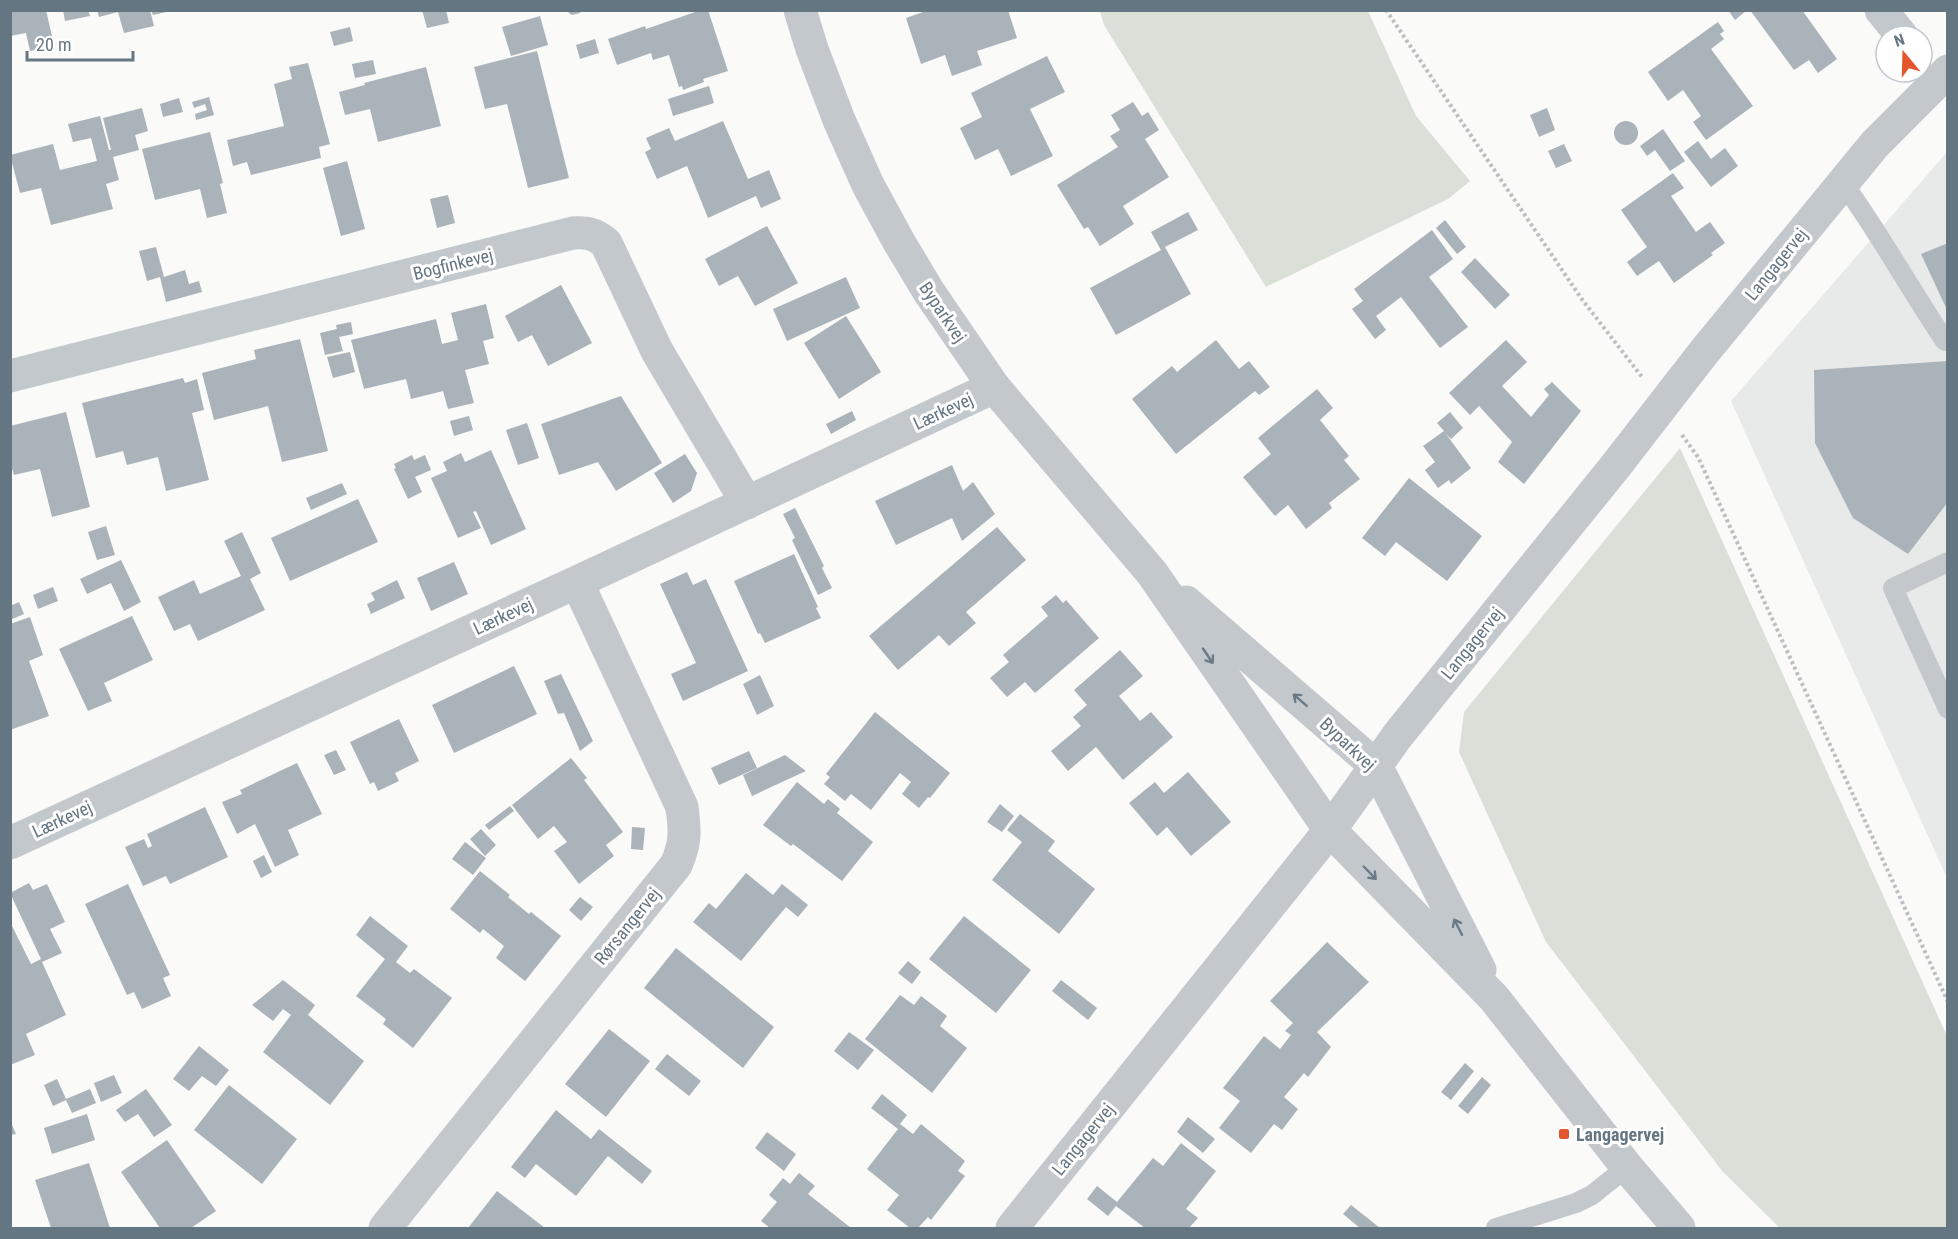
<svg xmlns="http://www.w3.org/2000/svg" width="1958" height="1239" font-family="'Roboto Condensed',sans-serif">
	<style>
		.built { fill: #e8e9e9 }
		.green { fill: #dadfd7 }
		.building { fill: #aab3b9 }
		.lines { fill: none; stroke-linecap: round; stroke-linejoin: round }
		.path { stroke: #bbbfc2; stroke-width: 4; stroke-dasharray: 3 3; stroke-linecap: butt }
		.service { stroke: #c3c8cc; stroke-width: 20 }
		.minor { stroke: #c3c8cc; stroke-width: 33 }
		.tertiary { stroke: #c3c8cc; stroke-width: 33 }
		.oneway { stroke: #6a7a87 }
		.poi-dot { fill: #e4572e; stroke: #fff; stroke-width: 2 }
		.labels { text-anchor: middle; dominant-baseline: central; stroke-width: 6; stroke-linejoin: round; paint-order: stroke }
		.street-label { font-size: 18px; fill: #657683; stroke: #fff }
		.poi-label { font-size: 18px; font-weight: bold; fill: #657683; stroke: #fff; text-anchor: start }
	</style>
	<rect width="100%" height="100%" fill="#fafaf8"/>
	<path class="built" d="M1947,152V878L1731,401Z"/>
	<path class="green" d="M1100,11H1368L1416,116L1470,181L1448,199L1266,287L1104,25Z
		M1680,448L1947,1036V1228H1780L1723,1172L1546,942L1459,752L1464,712Z"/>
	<path class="building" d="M10,10H46L54,45L30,51L26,33L10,36Z
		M63,10H88L90,16L65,21Z
		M97,10H150L154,26L124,33L118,12L99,17Z
		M151,10H170L171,11L153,15Z
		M422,10H446L449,23L427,28Z
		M565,10H581L580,13L572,15Z
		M701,10H708L728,71L703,79L704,82L683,90L682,86L679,87L669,55L653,60L651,53L617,65L608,39L645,26L646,29Z
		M929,10H1008L1017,38L977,51L982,65L952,76L945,55L921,64L906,18Z
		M1728,10H1747L1735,20Z
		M1750,10H1802L1837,59L1818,73L1809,60L1794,70Z
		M540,16L548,45L511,56L502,27Z
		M1718,22L1724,31L1720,34L1724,39L1711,49L1753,106L1706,140L1693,122L1701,116L1683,90L1668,101L1648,72Z
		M350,27L353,41L334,46L330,32Z
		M595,39L599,53L580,59L576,45Z
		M537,51L569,178L528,188L507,104L485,109L474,67Z
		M1047,56L1065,92L1030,109L1053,156L1011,176L998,149L975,160L960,128L982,117L971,93Z
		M373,60L376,74L355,78L352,64Z
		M308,63L330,144L319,147L321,158L251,175L247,162L233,166L227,140L284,126L274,84L292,79L289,67Z
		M426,67L441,126L378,142L370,109L345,115L339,92L365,85L364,83Z
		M709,86L714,103L673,116L668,99Z
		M209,97L214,115L196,120L195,114L207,110L205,104L194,108L192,102Z
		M179,98L183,112L163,117L160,104Z
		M1133,102L1142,116L1148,112L1159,130L1145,139L1169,177L1123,206L1134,224L1100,246L1088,227L1084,229L1057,185L1118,147L1110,136L1120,130L1111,115Z
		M142,108L148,131L135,135L139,150L113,157L119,180L106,184L113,209L51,225L41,188L20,193L10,155L53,144L60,170L97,161L91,138L73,142L68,124L100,116L109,150H111L103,118Z
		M1547,108L1555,130L1539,137L1530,115Z
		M1614 133a12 12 0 1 1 24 0a12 12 0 1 1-24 0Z
		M723,121L748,179L769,170L781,199L761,208L756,196L708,218L687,166L657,179L645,152L651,149L646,138L669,128L675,141Z
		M1663,129L1685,161L1670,171L1655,150L1647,156L1640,146Z
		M210,132L223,183L220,184L227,213L207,218L200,189L155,200L142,149Z
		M1698,141L1711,159L1725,148L1738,166L1711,187L1684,152Z
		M1564,144L1572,161L1556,168L1548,151Z
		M347,161L365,229L341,236L323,168Z
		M1673,173L1684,188L1671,196L1696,232L1710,222L1725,243L1711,253L1713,255L1674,283L1659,261L1637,276L1627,262L1647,247L1621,210Z
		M448,195L455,223L437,228L430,199Z
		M1188,212L1198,230L1165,247L1191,294L1116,335L1090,288L1161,250L1151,232Z
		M1445,220L1466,247L1457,254L1436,228Z
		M767,226L798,283L755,306L738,276L719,286L705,259Z
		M1432,230L1453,259L1429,277L1468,327L1440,348L1401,297L1376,316L1386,330L1375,339L1352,309L1363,301L1354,289Z
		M1948,243V312L1921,254Z
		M156,247L164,277L185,270L189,284L199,281L202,292L166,302L160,277L147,281L139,251Z
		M1475,258L1510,295L1495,309L1461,272Z
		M846,277L860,308L787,341L773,309Z
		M561,285L592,343L548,366L532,335L518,342L505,316Z
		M486,304L494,338L483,341L489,364L465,370L474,403L448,409L443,391L411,399L406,379L364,389L351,340L436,319L442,344L458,340L451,313Z
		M846,316L881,372L839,399L804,343Z
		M351,322L353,334L339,337L343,351L325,355L320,333L337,329L336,325Z
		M300,339L328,451L282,462L268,406L214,420L202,373L256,359L254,350Z
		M1216,340L1239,369L1249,361L1270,387L1259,395L1255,391L1176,454L1132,399L1172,366L1177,372Z
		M1506,340L1527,362L1502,386L1531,417L1549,395L1544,389L1552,382L1581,411L1524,484L1498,462L1512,442L1479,406L1470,415L1449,393Z
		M350,352L355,372L333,378L327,357Z
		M1948,361V502L1908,554L1853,518L1815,443L1814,370Z
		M183,378L185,383L197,379L204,410L192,413L209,480L166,491L158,457L127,465L123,451L96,458L82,403Z
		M1317,389L1333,408L1320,420L1349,456L1344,460L1360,479L1329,503L1332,508L1306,529L1288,505L1275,516L1243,477L1271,454L1258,438Z
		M621,396L662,463L616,491L598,462L559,475L541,424Z
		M852,411L856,420L831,434L826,424Z
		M66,412L90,507L52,517L40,469L14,475L10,462V426Z
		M1450,412L1463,428L1451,439L1446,434L1471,468L1451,484L1449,480L1438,488L1425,470L1435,462L1423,446L1444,431L1437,423Z
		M469,416L473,430L454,436L450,421Z
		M527,423L539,458L518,465L506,430Z
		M491,450L526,529L491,545L476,511L473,512L481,528L458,538L431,478L447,471L443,462L461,453L465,462Z
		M685,454L697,473L691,491L673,503L654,473Z
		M412,455L414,460L425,455L431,470L415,477L422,492L408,499L394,469L396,468L394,464Z
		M952,465L963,491L973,482L995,514L962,541L952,518L896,545L875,501Z
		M1409,478L1482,536L1447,581L1396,542L1385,556L1362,538Z
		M342,483L347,494L311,510L306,498Z
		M358,499L378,542L290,581L271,538Z
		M795,508L824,566L822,568L832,588L818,595L792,540L795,538L783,514Z
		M106,526L115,555L97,560L88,532Z
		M997,527L1026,560L966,612L976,623L949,646L939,635L898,670L869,636Z
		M242,532L261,573L250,579L265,610L198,641L190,624L174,631L158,597L194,580L200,594L241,576L224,541Z
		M794,554L818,607L816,608L821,618L765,643L760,633L758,634L734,581Z
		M121,560L141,602L124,611L111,583L87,594L80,579Z
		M454,562L468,594L431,611L417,578Z
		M687,572L693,585L706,579L748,671L683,701L671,674L696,663L660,584Z
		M397,580L405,598L371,614L367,604L375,600L371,593Z
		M53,587L58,601L38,609L33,595Z
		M1056,595L1063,603L1066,600L1099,638L1035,693L1025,682L1007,697L990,678L1009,662L1003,655L1048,616L1041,607Z
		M19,602L24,614L10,620V606Z
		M132,616L153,660L104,683L112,701L88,711L59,649Z
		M30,617L43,655L29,661L49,716L10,730V624Z
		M1120,650L1143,676L1119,696L1140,721L1151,712L1173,737L1123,780L1096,747L1068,771L1051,751L1081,726L1073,717L1087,705L1074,690Z
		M514,666L537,714L454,753L432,705Z
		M561,674L593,741L580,751L564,713L558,714L544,681Z
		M760,675L774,706L757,715L743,684Z
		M875,712L950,773L930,798L928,797L919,808L902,794L911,782L900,773L871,810L851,794L845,801L824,784L830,777L826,774Z
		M399,719L419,761L395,773L399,781L378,791L374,782L370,784L350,742Z
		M336,750L346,770L334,775L324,755Z
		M749,751L757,768L719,785L711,768Z
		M785,755L806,771L752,796L743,775Z
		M571,758L587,778L584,780L623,832L606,845L614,856L579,884L554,851L567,842L554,826L538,839L512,805Z
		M297,763L322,814L288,830L299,855L275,867L255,824L237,834L222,802L242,794L240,790Z
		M1188,772L1231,822L1191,856L1167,827L1157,836L1129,803L1155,782L1164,793Z
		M797,782L824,804L828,799L840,809L837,813L873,842L842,881L793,844L791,846L763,825Z
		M1000,804L1014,816L1002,832L987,822Z
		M510,806L514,811L489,830L485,825Z
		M205,807L228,857L170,884L166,876L143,886L125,847L144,839L148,848L152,846L147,834Z
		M1020,814L1055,841L1048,851L1095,889L1059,934L992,880L1022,842L1007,830Z
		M632,827L645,828L643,850L631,849Z
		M481,829L496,845L485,856L470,839Z
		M465,842L486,858L473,875L452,859Z
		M264,855L272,872L261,878L253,861Z
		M480,871L510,895L508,897L529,914L531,912L561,936L525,981L496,958L504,946L483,929L480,933L450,909Z
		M746,873L773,895L782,884L808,905L798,917L786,907L741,961L693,922L709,903L716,909Z
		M29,883L33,890L47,884L65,922L50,929L62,953L42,962L66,1015L26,1034L35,1055L10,1065V922L31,964L41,959L10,893Z
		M128,884L170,975L163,978L171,996L142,1009L134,992L127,995L85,904Z
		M580,897L593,907L581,921L569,910Z
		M370,916L408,946L396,962L410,973L414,969L452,998L413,1048L383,1024L386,1019L356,996L385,959L356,935Z
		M964,916L1031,970L996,1013L929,959Z
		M1327,942L1369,982L1317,1032L1331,1047L1308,1077L1304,1073L1284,1097L1298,1109L1282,1130L1274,1124L1251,1153L1219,1128L1240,1101L1223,1088L1264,1036L1280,1049L1291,1035L1285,1031L1293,1023L1270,1001Z
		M676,948L774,1027L743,1068L644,988Z
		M908,961L921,972L912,984L898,973Z
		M283,980L315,1005L308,1015L364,1061L330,1105L263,1052L291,1015L283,1009L273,1021L252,1005Z
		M1061,980L1097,1008L1088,1020L1052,991Z
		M900,995L914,1005L921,996L947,1016L940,1026L967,1048L932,1093L865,1039Z
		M609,1029L650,1061L606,1117L565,1084Z
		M849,1032L874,1050L858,1070L834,1051Z
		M199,1046L229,1070L216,1086L202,1076L189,1091L173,1079Z
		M667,1054L701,1081L689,1096L655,1069Z
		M1465,1063L1474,1071L1451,1100L1441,1092Z
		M114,1075L122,1093L101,1102L94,1083Z
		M1482,1077L1491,1085L1468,1114L1458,1106Z
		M57,1079L66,1099L90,1089L96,1103L72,1113L66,1100L53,1106L44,1085Z
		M229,1085L297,1139L262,1184L194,1130Z
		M146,1089L172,1125L154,1137L138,1114L125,1122L116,1110Z
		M882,1094L907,1115L900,1124L913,1134L921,1124L965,1161L958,1171L965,1176L931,1220L928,1217L918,1228H910L887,1210L899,1195L867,1169L898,1129L871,1108Z
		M556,1110L591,1139L599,1129L652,1171L642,1184L608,1156L576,1196L536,1164L525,1178L511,1167Z
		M87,1114L95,1140L52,1154L44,1128Z
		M1188,1117L1215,1139L1203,1153L1177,1132Z
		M10,1120L16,1134L10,1135Z
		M767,1132L796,1154L784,1171L755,1148Z
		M167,1140L216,1211L191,1228H160L121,1172Z
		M1181,1143L1216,1171L1186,1209L1198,1218L1189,1228H1145L1116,1206L1108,1216L1087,1199L1097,1186L1117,1202L1153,1158L1163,1166Z
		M89,1163L110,1228H51L35,1180Z
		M799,1173L815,1186L808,1194L851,1228H770L761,1221L777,1202L769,1195L783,1178L790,1184Z
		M497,1191L545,1228H468Z
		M1351,1205L1380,1228H1360L1343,1214Z"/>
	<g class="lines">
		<path class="path" d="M1386,10L1581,298L1642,377
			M1682,435L1698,457L1948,1002"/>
		<path class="service" d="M1843,183C1880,234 1910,289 1945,341
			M1948,562L1893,588L1948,709
			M1496,1228L1576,1203L1592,1195L1627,1167"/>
		<path class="minor" d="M1881,10L1902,36
			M10,376L573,233C588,232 595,234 606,243L657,351L747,503
			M10,843L577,582L994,387
			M385,1228L676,865C686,843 685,830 682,807L577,582
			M1012,1228L1330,830L1398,735L1614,468L1704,352L1875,144L1948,71"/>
		<path class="tertiary" d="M800,10L812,49L839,120L868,185L899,242L929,292L994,387L1152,573L1330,830L1494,998L1627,1167L1679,1228
			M1186,602L1376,766L1480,970"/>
	</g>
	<defs><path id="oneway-shaft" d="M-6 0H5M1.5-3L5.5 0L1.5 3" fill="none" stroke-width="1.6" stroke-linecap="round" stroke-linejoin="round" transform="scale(1.5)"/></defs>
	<g class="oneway">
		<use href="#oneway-shaft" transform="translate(1208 656) rotate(56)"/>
		<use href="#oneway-shaft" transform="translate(1300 700) rotate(-139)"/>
		<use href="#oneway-shaft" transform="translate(1370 873) rotate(46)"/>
		<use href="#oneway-shaft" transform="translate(1458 927) rotate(-117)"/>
	</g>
	<rect class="poi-dot" x="1558" y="1128" width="12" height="12" rx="3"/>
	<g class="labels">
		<g class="street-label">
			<text transform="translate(453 264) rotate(-14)">Bogfinkevej</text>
			<text transform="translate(1776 264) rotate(-51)">Langagervej</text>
			<text transform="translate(943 312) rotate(56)">Byparkvej</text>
			<text transform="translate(943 411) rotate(-25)">Lærkevej</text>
			<text transform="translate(503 616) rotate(-25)">Lærkevej</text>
			<text transform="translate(1472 643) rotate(-51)">Langagervej</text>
			<text transform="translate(1348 744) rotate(43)">Byparkvej</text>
			<text transform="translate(62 819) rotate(-25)">Lærkevej</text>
			<text transform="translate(627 926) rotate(-51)">Rørsangervej</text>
			<text transform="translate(1083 1139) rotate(-51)">Langagervej</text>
		</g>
		<g class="poi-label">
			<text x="1576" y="1134">Langagervej</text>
		</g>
	</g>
	<rect width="1958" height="1239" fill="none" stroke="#657683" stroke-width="24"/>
	<g transform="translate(1904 54) rotate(341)"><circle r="28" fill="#ffffff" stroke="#c1c8cd" stroke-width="1.5"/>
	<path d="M0-4.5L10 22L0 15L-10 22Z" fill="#e4572e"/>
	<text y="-9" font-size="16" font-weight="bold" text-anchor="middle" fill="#657683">N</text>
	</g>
	<path d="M27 51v9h106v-9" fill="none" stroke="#657683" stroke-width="3"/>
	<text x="36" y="51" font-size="18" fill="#657683" stroke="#ffffff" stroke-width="4.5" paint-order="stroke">20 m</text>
</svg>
